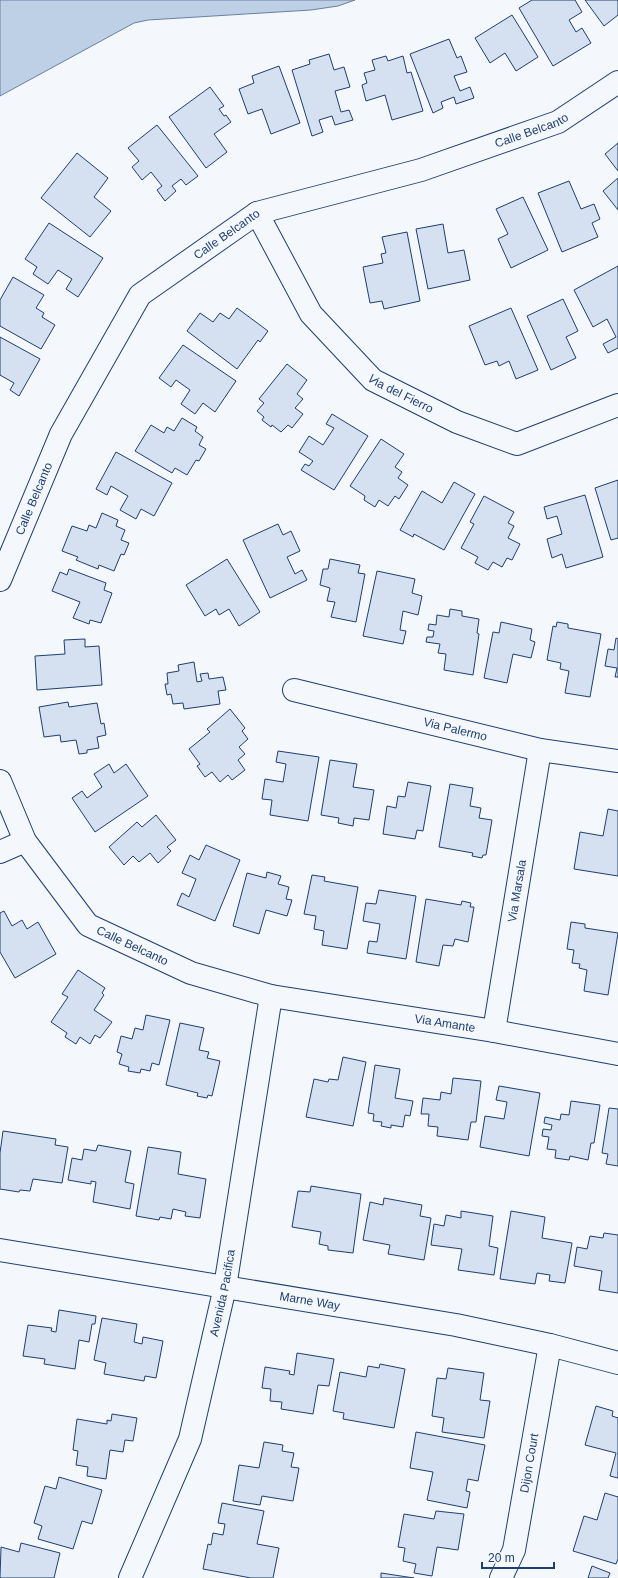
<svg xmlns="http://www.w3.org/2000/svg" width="618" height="1578" font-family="Helvetica,sans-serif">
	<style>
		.water { fill: #bed0e5; stroke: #687fa3 }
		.building { fill: #d5e0f0; stroke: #1d3f73 }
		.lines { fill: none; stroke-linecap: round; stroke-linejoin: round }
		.minor-casing { stroke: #1d3f73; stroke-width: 24 }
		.minor { stroke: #f4f7fb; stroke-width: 22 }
		.labels { text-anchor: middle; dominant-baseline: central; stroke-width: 3; stroke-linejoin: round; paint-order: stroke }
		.street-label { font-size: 12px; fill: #1d3f73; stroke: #f4f7fb }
	</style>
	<rect width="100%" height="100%" fill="#f4f7fb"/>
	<path class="water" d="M0,0H355L338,6L311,10L148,20L134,23L0,96Z"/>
	<path class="building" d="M532,0H575L582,12L569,20L576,32L582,28L591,43L553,66L519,8Z
		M585,0H618V15L604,26Z
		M512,15L538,57L516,71L505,53L490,63L475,38Z
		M449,39L457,58L461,56L467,72L454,76L460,91L470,87L474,98L456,104L454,97L441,102L443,108L433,113L410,54Z
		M329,54L334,70L344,67L350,87L335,91L341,112L349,110L353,120L335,125L332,116L319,120L323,132L312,136L292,70L310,64L309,60Z
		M386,56L388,61L403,56L407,73L411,72L423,111L392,120L385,95L366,101L362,85L367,83L364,73L375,70L372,60Z
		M279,66L300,123L271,134L262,109L248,114L239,89L254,83L252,76Z
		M210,87L224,106L219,109L224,116L226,115L231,122L214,134L227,152L206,168L169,117Z
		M157,125L198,176L186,185L181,179L172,186L176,191L165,201L157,190L162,186L151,172L142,180L132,167L139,161L128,148Z
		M618,143V171L605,154Z
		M77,153L108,178L94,197L111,211L90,237L41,198Z
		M618,178V210L603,191Z
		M569,181L581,209L594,204L600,219L592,223L598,237L562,252L538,193Z
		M523,197L548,250L511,268L498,239L508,234L496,209Z
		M49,223L103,258L78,297L66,289L72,279L58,270L48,284L33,274L37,267L25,259Z
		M443,224L448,253L464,250L470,280L428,289L416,229Z
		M407,232L420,301L384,309L382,301L370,303L363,267L383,263L381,254L386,253L382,237Z
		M618,266V348L608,353L603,344L616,337L607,319L593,327L574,290Z
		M13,277L44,295L36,308L44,313L42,317L55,325L41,349L0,326V300Z
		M563,299L578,331L566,337L576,358L551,370L527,316Z
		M237,308L268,331L260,342L258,340L237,369L187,331L200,313L213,322L220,313L229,319Z
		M511,308L538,370L516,379L509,361L499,366L497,361L485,365L469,326Z
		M0,337L40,359L19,396L10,390L14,383L0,375Z
		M183,345L236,381L215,412L203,403L195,414L181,404L190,390L176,380L171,387L159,378Z
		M287,364L307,380L297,394L303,399L295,408L303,414L292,428L288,425L281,432L272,425L271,427L262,420L264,417L257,411L264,403L259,399Z
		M332,414L368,436L334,490L301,470L305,464L309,466L313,461L299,452L309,436L323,445L334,428L326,424Z
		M182,418L197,427L195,431L203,437L199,445L206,449L199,461L196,460L187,475L175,468L172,473L135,451L151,425L164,433L167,427L174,431Z
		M381,439L404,454L395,467L402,472L398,478L408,485L399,499L395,496L388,506L379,500L375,507L364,500L365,496L350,486Z
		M116,452L172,483L154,516L141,509L136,519L120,510L128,496L111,486L107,495L96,489Z
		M618,480V538L611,540L595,488Z
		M454,482L475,494L444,550L414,534L413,537L400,530L422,491L442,503Z
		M585,495L603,557L566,568L562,554L552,558L547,539L562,534L557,516L547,519L544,507Z
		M484,496L514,512L508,523L514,526L508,538L520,544L512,560L507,558L502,567L493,562L488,570L475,563L478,557L461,548L474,524L470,522Z
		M102,513L118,520L116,526L125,530L121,540L129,543L124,555L121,554L114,571L99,565L98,569L76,560L78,557L62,551L72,526L87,531L89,525L96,528Z
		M278,524L283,535L291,531L300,551L287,557L295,574L302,570L307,580L270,598L243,540Z
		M227,559L260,612L239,626L229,609L219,615L216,609L205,616L186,585Z
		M330,559L360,565L358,573L365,574L356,622L331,617L335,602L327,601L330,588L320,585L323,569H328Z
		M69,569L106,583L104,590L112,593L101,623L90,620L89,624L73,618L80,602L52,591L60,572L67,575Z
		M377,571L415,579L412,593L422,596L418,615L403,611L400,630L406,631L403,644L363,636Z
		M450,609L462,611V616L479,619L477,633L479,634L473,675L444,670L446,654L438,653L440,644L426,642L427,637H433L434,631L428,630L429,624L436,625L437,615L449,617Z
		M501,622L532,629L530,640L535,642L531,658L513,654L507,683L484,678L493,632L499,633Z
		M557,622L568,624V628L601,634L590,697L565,693L569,671L560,669L561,663L547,660L553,626L556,627Z
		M616,638L618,639V677H615L617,668L605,666L608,649L614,650Z
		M85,639V647L99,646L102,685L37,690L35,656L65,654L64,640Z
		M194,662L197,682L202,681L200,674L208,673L209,679L223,677L226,690L218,691L220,704L184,709L183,703L173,704L171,694L167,695L165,684H168L167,673L179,671L178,665Z
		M68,702L69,707L97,703L101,724L104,723L106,735L97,737L99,748L87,750V753L79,754L76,740L61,742L60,735L44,737L39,707Z
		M230,709L245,728L242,731L248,739L239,747L245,754L238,760L245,770L232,780L228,775L220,782L212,772L205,777L197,766L200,764L189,749L210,732L207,729Z
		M278,751L319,757L308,821L270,815L272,800L262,799L265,779L283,782L286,764L276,762Z
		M330,760L357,764L353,787L374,790L369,820L354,818L353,826L338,823L339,818L321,815Z
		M109,764L114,773L126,764L148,796L95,832L72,798L82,791L87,798L102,787L94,774Z
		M408,782L431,786L423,831L417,830L415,839L383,834L387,806L396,808L398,796L405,797Z
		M450,784L473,788L470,806L481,808L479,818L492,820L486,855H483L482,858L472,856L473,853L439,847Z
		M608,809L618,811V876L574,869L580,832L603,836Z
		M156,815L176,840L167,847L171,851L158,863L150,853L139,862L133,856L124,865L109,847L137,822L142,827Z
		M206,845L240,860L215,921L177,905L182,893L189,897L196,879L182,873L190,855L199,860Z
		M267,872L281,876L278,884L289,887L286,899L292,900L287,916L266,910L259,934L233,926L247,873L266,878Z
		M312,875L325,877L324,881L358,887L347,949L322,945L324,931L314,929L316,916L304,914Z
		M379,890L416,896L406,959L367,953L369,941L377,942L380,924L363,921L366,903L376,904Z
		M426,899L461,905L462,901L471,903L470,907H474L468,942L455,939L453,946L443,945L439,966L416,962Z
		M4,911L12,926L22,920L27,929L38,922L56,954L15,978L0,952V913Z
		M571,922L585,924V928L618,933L608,995L584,991L587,970L579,968L580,964L572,963L574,950L567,949Z
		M78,970L105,988L102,993L104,995L94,1010L112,1022L100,1038L95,1035L90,1044L80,1037L76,1044L65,1037L67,1033L51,1022L68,997L62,994Z
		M146,1015L170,1020L159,1065L152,1063L150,1071L141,1069L140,1073L128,1071L129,1067L119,1064L122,1054L117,1052L121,1036L132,1039L135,1028L143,1030Z
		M180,1023L204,1028L199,1050L209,1052L207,1058L220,1061L212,1096L208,1095L207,1098L197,1096L198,1093L166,1085Z
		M343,1057L366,1062L353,1126L306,1117L314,1079L328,1082L329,1079L338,1080Z
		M375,1065L400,1069L395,1098L413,1101L410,1116L405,1115L403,1127L391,1125V1128L381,1126L382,1122L373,1121L374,1114L368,1113Z
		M453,1078L481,1081L476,1122H471L468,1140L437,1136L438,1127L428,1126L429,1114H421L423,1098L440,1100L441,1092L451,1094Z
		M499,1086L540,1093L529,1156L480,1147L485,1116L504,1119L507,1102L496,1100Z
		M571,1101L600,1105L594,1143H591L588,1160L570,1156L569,1160L555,1158L556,1150L547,1149L549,1137L542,1136L543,1129L551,1130L552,1125L544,1123L545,1117L560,1120L561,1114L569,1115Z
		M609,1108L618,1109V1166L606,1164L608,1154L602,1153Z
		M3,1131L56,1139L55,1145L68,1147L62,1183L33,1179L30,1191L20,1190L19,1192L0,1189V1153Z
		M98,1145L131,1151L125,1182L134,1184L130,1209L93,1202L96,1182L91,1181V1184L68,1180L72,1158L82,1160L84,1149L96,1151Z
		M148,1147L181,1152L178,1174L206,1179L200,1218L185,1216L186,1212L173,1209L171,1219L160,1217L159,1220L136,1216Z
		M311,1186L361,1194L353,1253L328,1250V1246L319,1244L321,1232L292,1227L298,1191L310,1192Z
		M384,1198L422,1205L420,1216L431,1218L424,1260L388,1254L390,1245L363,1240L370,1202L383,1205Z
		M461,1211L493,1216L489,1246L498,1248L494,1275L458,1270L462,1249L431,1245L434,1224L444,1226L446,1215L461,1218Z
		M511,1211L545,1217L542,1238L572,1243L565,1283L549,1281L550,1275L537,1273L535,1284L500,1279Z
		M604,1233L618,1235V1293L599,1290L602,1271L574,1266L577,1247L587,1249L590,1236L603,1238Z
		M59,1310L96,1316L95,1324H92L89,1342L79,1340L75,1369L44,1364L45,1359L23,1356L28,1325L52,1328L51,1331L56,1332Z
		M102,1318L137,1324L134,1342L142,1344L143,1337L163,1341L156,1378L145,1376L144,1381L104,1374L106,1363L94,1360Z
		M297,1353L334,1359L329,1386L318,1385L313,1414L281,1409L282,1402L270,1401L271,1389L262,1388L265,1367L290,1371L289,1374L294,1375Z
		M380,1364L405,1369L394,1428L343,1419L344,1413L333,1411L340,1372L366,1377L368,1366L379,1368Z
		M448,1368L484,1373L480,1400L490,1401L484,1438L442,1432L444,1418L432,1416L437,1378L446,1379Z
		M596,1406L613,1411L612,1416L618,1418V1478L610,1476L616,1453L585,1445Z
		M112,1414L137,1418L133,1441L125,1440L123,1452L110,1450L106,1479L87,1476L88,1467L76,1465L78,1451L73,1450L77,1419L107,1424V1420L111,1421Z
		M416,1432L485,1445L478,1481L468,1479L466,1491L470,1492L467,1508L427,1500L433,1472L410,1468Z
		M264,1442L283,1445L282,1451L294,1453L291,1467L299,1468L293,1501L262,1496L260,1505L233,1501L239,1465L259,1468Z
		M59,1477L102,1490L92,1524L82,1521L73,1549L38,1539L42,1526L34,1523L45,1486L56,1489Z
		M605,1493L618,1497V1559L616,1564L573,1551L584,1516L597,1520Z
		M222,1503L264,1511L257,1544L279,1548L273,1578H251L203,1569L208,1544L211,1545L213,1533L223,1535L225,1524L218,1523Z
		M436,1511L464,1514L458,1550L437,1547L432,1576L414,1573L416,1564L403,1561L405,1548L398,1547L404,1514L434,1519Z
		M21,1543L60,1553L54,1578H0L1,1547L19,1552Z
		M592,1566L610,1573L608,1578H588Z
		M381,1573L414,1578H381Z"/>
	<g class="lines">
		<defs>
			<g id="minor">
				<path id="s1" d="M257,213L311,314L373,380L457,422L517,444L618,405"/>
				<path id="s2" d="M0,580L61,434L140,295L257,213L421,170L558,122L618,82"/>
				<path id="s3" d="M294,690L540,750L618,761"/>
				<path id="s4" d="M0,781L25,841L88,925L191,973L271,996L494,1031L618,1054"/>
				<path d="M0,852L25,841"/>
				<path id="s5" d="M494,1031L540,750"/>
				<path id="s6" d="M0,1250L456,1325L550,1345L618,1363"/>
				<path id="s7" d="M130,1578L190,1439L225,1287L271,996"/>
				<path id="s8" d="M501,1578L514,1550L550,1345"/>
			</g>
		</defs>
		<use href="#minor" class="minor-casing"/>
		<use href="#minor" class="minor"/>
	</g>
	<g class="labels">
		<g class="street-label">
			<text stroke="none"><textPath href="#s2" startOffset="748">Calle Belcanto</textPath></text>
			<text stroke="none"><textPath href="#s2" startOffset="424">Calle Belcanto</textPath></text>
			<text stroke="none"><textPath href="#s1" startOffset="236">Via del Fierro</textPath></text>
			<text stroke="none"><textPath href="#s2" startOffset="88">Calle Belcanto</textPath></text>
			<text stroke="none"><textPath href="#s3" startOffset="166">Via Palermo</textPath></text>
			<text stroke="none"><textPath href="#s5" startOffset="142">Via Marsala</textPath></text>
			<text stroke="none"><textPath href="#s4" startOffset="219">Calle Belcanto</textPath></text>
			<text stroke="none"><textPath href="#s4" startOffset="543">Via Amante</textPath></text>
			<text stroke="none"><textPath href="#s7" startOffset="301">Avenida Pacifica</textPath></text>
			<text stroke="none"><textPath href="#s6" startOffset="314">Marne Way</textPath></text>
			<text stroke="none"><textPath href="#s8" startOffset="119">Dijon Court</textPath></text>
		</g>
	</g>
	<path d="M482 1562v6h72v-6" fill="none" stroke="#1d3f73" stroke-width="2"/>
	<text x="488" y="1562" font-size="12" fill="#1d3f73" stroke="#f4f7fb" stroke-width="3" paint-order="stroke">20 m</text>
</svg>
